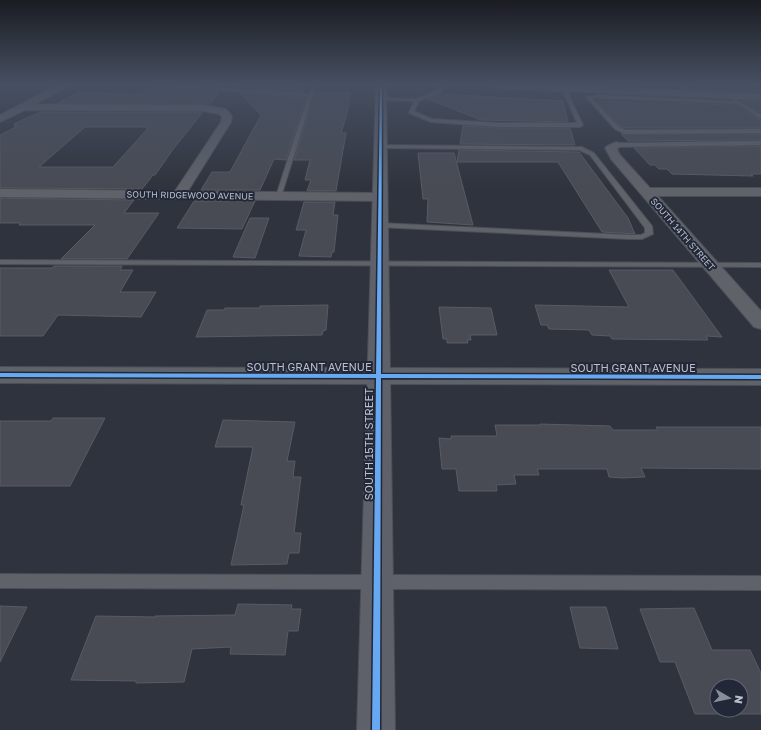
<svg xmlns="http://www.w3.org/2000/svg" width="761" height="730" font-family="'Golos Text',sans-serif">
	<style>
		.building { fill: #484b54; stroke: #585b64; fill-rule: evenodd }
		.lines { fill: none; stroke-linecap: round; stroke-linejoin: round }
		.lane-casing { stroke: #4c4e56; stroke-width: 2 }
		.street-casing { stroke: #4c4e56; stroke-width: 2 }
		.secondary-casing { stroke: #4c4e56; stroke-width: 2 }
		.primary-casing { stroke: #4d5059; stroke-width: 2 }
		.lane { fill: #60626a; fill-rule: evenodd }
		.street { fill: #60626a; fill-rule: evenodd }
		.secondary { fill: #5e6169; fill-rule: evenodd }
		.primary { fill: #62656c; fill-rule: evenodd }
		.cycleway-casing { stroke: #222838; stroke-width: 3 }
		.cycleway { fill: #66a8f1; fill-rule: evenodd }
		.labels { text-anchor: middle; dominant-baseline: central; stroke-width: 4; stroke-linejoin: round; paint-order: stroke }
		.far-street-label { font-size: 9px; fill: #bbbfcc; stroke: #222838 }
		.street-label { font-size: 11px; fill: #bbbfcc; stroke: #222838 }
	</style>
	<rect width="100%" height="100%" fill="#2f333d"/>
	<path class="building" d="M233,85H300L298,89H305L302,92L236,88Z
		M695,85H753L761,92L700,90Z
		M149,89L219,92L209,105L58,103L79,92L140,95Z
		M240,93L306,97L286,160L274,159L260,190H201L212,172H230L261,115Z
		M315,93H350L347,113L341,133H346L336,191H307L311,180H305L310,160H294Z
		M441,94L563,101L568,122L481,120L428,99Z
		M597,101L738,105L758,119L761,120V128H626L620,126Z
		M741,101H761V113Z
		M40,112H202V113L174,148L155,175H153L142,189L0,188V135L18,126H14L17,124H14ZM85,127H149L113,167H39Z
		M463,126L500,128H570L575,145L460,144Z
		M621,134H761V140L628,141Z
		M761,146V174H751L753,176L672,174L667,169H659L655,165H650L634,148Z
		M459,150L579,152L628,218L635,234L602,232L558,162H457Z
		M418,153H454L473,225L427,222L428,199H423Z
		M0,198L134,200L124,213H159L127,259H61L95,225H19L21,223H0Z
		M194,201H255L242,229L177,228Z
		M304,202H335L333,215H338L334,252H332L331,257L299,256L306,230H296Z
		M250,218H269L255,258L233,257Z
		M54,266H122L120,270H133L120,292H156L141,317L58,315L43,336H0V268H52Z
		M609,270H673L722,337L706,336L708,340L612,339L610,336L592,335L589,330L549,329L547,325H541L535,305L629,307Z
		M328,305L326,330L323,331L322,335L196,337L207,310H224L225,308H260V306Z
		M439,307L491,308L497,335H470L471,340H467L468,343H447V339H443Z
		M53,418H105L70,486H0V421H51Z
		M223,420L295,422L287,461H295L293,477H301L294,533H301L299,553H289L287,564L231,565L244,505H241L253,447H215Z
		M540,424L610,426L613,430H658L656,427H761V469L641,468L645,477L622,478L609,477L607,469H537L539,475H514L516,484L496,485L497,491H459L456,469H442L439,438L451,439V436H497L495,425H540Z
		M238,604L292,605L291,609H301L298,631H288L285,655L230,654L231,647L192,649L184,682L136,683V681L71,680L96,616L155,617V616L235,615Z
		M0,606L27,607L0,662Z
		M570,607H606L618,649L580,648Z
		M694,608L712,650H750L761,673V714H695L675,662H660L640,609ZM717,686H741V710H717Z"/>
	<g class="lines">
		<defs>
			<path id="lane" d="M136,85H167L309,94L312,85H316L281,197L276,196L308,96Z
				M439,85H443L442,92L419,101L414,111L432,119L500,123H577L562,89L564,88L566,89L583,125L580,127H500L431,122L409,113L414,101L381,100L379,99L381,98L416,99L438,90Z
				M599,95L734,101L732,99L734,98L761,115V118H759L739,104L592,98L619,127L626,130L761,129V133L625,134L615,129L586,97Z
				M761,141V145L616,147L613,145L616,143Z
				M380,145L582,147L594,153L652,226L653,234L642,239H628L377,227L376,225L380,223L628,235H641L645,233V228L590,155L579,150L378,148V146Z
				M0,260L761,263V267L0,264Z
				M0,574L761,576V590L0,588Z"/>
			<path id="street" d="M58,85H70L36,104L202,105L226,109L232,116L231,122L188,191L380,193L385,194L387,197L385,200L380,201L0,197V189L175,191L221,122L222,117L219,114L202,111L25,110L0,122V115Z
				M678,85H687L695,94L690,97L687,96Z
				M616,142L620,143L622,145L617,149L620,155L650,188H761V196H658L761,311V329L754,327L611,159L605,148L607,146Z
				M0,367L761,369V385L0,383Z"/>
			<path id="secondary" d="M376,85H386L395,730H357Z"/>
			<path id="primary" d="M489,85H566L761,94V100L493,88Z"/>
		</defs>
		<use href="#lane" class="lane-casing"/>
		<use href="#street" class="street-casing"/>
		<use href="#secondary" class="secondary-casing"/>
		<use href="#primary" class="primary-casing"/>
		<use href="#lane" class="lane"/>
		<use href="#street" class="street"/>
		<use href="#secondary" class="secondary"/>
		<use href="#primary" class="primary"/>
		<defs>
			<path id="cycleway" d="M380,85H382L381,374L761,375V379L381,378L380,730H372L376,378L0,377V373L376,374Z"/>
		</defs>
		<use href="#cycleway" class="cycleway-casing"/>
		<use href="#cycleway" class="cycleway"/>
	</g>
	<linearGradient id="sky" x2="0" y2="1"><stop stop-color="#1a1c22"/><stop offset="0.45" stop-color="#475062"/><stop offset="1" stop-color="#475062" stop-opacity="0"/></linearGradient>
	<rect width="761" height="188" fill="url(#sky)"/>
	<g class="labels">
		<g class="far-street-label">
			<text transform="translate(190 195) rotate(1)">SOUTH RIDGEWOOD AVENUE</text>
			<text transform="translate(683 234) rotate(49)">SOUTH 14TH STREET</text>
		</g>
		<g class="street-label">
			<text x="309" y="366">SOUTH GRANT AVENUE</text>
			<text x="633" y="367">SOUTH GRANT AVENUE</text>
			<text transform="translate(368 444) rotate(-90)">SOUTH 15TH STREET</text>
		</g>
	</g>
	<g transform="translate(729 698) rotate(99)"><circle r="19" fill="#222838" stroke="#5f6473"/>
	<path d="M0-3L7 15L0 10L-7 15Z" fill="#8a8e9a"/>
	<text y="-6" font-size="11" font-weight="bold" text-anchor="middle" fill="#bbbfcc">N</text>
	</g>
</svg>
